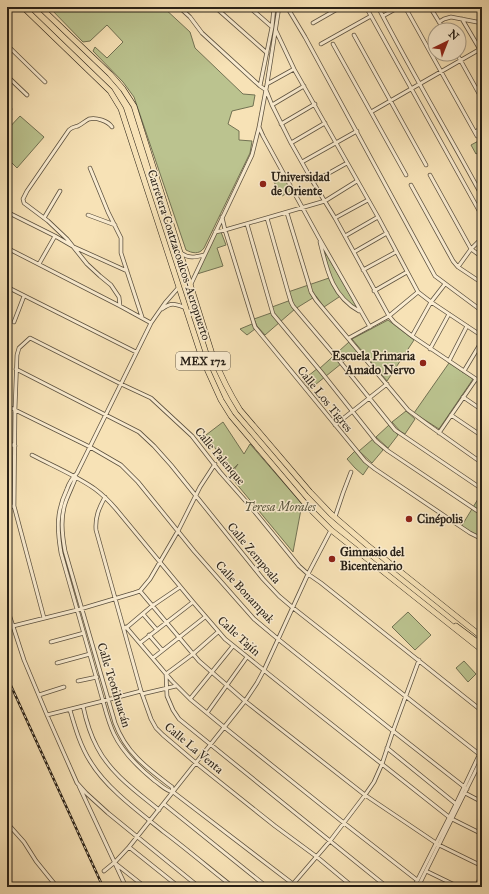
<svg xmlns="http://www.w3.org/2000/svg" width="489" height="894" font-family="'IM FELL Great Primer',serif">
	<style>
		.green { fill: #bbc38f; stroke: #727253 }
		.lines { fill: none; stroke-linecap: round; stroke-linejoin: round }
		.minor-casing { stroke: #5c513f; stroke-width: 4.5 }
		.primary-casing { stroke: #292117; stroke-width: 6 }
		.minor { stroke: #faecd0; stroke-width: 3 }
		.primary { stroke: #f7e2b6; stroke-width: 5 }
		.rail-casing { stroke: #292117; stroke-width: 2.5 }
		.rail { stroke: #faecd0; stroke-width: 1; stroke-dasharray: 3; stroke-linecap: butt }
		.poi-dot { fill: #8f2418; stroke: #faecd0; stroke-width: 1.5 }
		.labels { text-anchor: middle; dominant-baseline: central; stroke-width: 3; stroke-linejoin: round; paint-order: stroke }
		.shield { fill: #faecd0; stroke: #685e4e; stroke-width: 1 }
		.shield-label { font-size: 11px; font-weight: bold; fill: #292117 }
		.poi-label { font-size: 12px; font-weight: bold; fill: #292117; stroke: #faecd0; text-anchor: start }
		.street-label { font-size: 12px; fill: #292117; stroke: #faecd0 }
		.park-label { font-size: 12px; font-style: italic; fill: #55523b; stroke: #faecd0 }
	</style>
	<rect width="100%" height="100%" fill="#f7e2b6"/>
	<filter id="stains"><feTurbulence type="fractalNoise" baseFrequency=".005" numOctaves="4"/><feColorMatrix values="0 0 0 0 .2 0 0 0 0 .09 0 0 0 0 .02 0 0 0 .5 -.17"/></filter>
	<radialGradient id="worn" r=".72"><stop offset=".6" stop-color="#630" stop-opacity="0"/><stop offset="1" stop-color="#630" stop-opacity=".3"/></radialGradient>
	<path class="green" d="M49,7H163L190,32L195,48L243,94L255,95L253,106L232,111L228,124L239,131V140L252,141L250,153L204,248C199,255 192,253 186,250L134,97L123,82L93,51L95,47L107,58L123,42L107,25L90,41L83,42Z
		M20,116L44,137L17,168L7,158V130Z
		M482,139V150L476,154L471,145Z
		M284,176L291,191L282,196L274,182Z
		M221,232L226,245L217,248L223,266L197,274L215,233Z
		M324,250L358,309L353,307L342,295L324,307L316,296L295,309L265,335L257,326L254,319L271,313L272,307L291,300L288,292L329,278Z
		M388,320L414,340L387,381L352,339Z
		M252,324L255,329L247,335L240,329Z
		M349,342L357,351L310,389L303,380L318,368L319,369Z
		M449,363L473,379L439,429L414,413Z
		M406,411L415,419L405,434L400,431L392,422Z
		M223,422L244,454L250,444L302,504L293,552L230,476L238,464L231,471L206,435Z
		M389,425L398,435L388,448L376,437Z
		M373,439L383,450L372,463L359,451Z
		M355,451L369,466L363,475L355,468L347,459Z
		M482,497V528L478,538L461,527L478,499H481Z
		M408,612L431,635L415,650L392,627Z
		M464,661L476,674L468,682L456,668Z"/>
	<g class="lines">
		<defs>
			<path id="minor" d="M179,7L190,17L202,33L260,86L266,90L272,105L291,143L313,182L335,218L389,316L394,322L412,336L482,383
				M215,7L267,53
				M249,7L272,27
				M287,7L305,37L435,276L482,311
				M366,7L482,216
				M378,7C411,71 448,133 482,196
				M405,7L477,136
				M430,7L444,30
				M481,10V7
				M383,16L399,7
				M462,19L482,53
				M439,22L444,19L451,17L482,23
				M313,23L341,7
				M276,31L294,69L378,217L418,292L431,302L482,336
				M354,35L426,165
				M7,39C11,43 10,48 7,52
				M321,44L371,16
				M333,44L406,175
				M7,45L45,82
				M457,54L482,99
				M7,76L27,95
				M267,84L294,69
				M260,86L272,27L274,7
				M7,105L10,109
				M272,105L304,86
				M371,112L482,48
				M281,124L315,104
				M112,127C108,121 96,117 89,119C85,121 82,124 78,126C74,127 72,127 69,130L27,191L23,199L24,203L48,221L67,239L87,264L100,276L111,285L119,297L120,306
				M259,127L263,136L319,238L370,327
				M475,132L482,128
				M291,143L325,123
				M302,162L357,131
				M90,168L108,212L121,238V253L142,317
				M430,175L471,249L482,257
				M313,182L347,163
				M411,185L453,261L458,267L482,283
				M7,212L55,236L74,247L127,271
				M287,213L309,285L311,292L316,300L408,410L427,424L482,463
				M88,215L115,225
				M222,217L225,230L255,327L365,461L375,469L470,533L482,539
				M44,218L60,191
				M267,218L288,292L291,302L293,306L338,359L395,430L482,489
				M335,218L368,200
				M247,224L273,314L322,373L376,441L388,451L482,514
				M215,232L225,230L325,201L357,181
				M345,236L378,217
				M320,242C327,270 332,296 359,311
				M7,248L120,306L151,323
				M354,252L387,233
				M181,253C189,259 196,257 204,255
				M39,264L55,236
				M458,267L471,249L482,238
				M363,270L396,252
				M191,284L252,155L259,127L267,84L279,7
				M7,287L136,352
				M179,287L165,303L151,323L77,473C72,478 69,483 67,489C56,512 57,529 61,553L103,701C106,712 109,724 114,734C123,753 139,768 155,781C161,785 166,791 173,792L297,887
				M374,291L407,272
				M162,309C172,302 175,304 186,308
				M14,322L24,296
				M412,336L431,302L445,284
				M349,338L389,316L418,292
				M430,349L449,314
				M449,361L467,326
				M16,369L139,432L154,446L171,465L263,579L279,596L292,607L479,754
				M464,371L482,341
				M463,397L482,410
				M7,406L90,447L121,465L138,482L194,551L231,593L254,619L278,639L393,731L467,789
				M451,415L482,436
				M335,425L387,384
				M439,433L476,379
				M7,443L15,446
				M32,455C53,466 77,476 95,489C103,495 110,502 116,509L193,602L225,639L311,708L449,817
				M76,477C73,485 69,493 66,501C60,517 62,534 65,551L115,723C126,753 147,768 172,787L173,792
				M105,497C99,508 95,517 96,530L141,691L151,719L156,728L163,735L196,763L275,826L317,857L353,887
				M7,507L14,506
				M335,517L343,493L351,472
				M140,591L199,661L245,701L365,795L439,845L482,866
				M7,608L24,660L47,715L77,783L86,793L108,813L199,887
				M143,614L157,630
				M44,618L14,506L15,409L17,355L19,348L30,338L121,384L151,398L192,436L220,472L250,506L299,566L308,574L321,583L482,711
				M13,626L77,610L134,593L140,591L150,579L178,531L200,487L215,464
				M126,627L172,681L190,699L224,727L344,823L417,880
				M126,628L152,606L180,587
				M218,632L193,654L166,674L167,696L173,710L179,719L387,887
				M149,635L162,650
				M51,642L84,633
				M140,643L193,602
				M153,658L205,617
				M57,663L90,654
				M78,681L97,677
				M142,694L176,686
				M39,695L64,687
				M190,699L233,646
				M83,706C86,720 90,734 97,747C110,773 137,792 159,810
				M70,710C75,727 80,745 90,761C106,788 139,812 164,832C188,850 210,869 233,887
				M207,713L247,657
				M47,715L103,701L141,691
				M387,748L456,804
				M79,786L126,887
				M465,793L482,802
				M164,804L267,887
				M452,819L482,834
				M7,823L24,842L36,861L57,887
				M129,847L179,887
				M116,864L145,887
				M104,871L115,862L129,847L245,701L257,683L264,670L308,574L331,530
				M426,871L459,887
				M293,884L330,841L365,795L374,782L382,764L393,731L419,660
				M414,887L456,804L482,749
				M418,887L482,758
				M476,887L482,874"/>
			<path id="primary" d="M23,7L110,91L121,109L202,358L221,400L231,416L309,508L331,530L482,650
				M40,7L110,74L123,89L134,106L212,354C220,374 228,391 240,410L310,492L331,514L367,545L482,637
				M456,626L476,641L482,643"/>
		</defs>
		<use href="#minor" class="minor-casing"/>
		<use href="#primary" class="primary-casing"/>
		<use href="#minor" class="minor"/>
		<use href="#primary" class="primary"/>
		<defs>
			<path id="rail" d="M7,677L103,887"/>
		</defs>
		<use href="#rail" class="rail-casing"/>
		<use href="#rail" class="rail"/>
	</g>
	<g class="poi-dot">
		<circle cx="263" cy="184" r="4"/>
		<circle cx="423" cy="363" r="4"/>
		<circle cx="409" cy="519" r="4"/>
		<circle cx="332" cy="559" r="4"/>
	</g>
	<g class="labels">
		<rect class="shield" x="176" y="352" width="54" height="18" rx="3"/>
		<g class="shield-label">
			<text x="203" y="361">MEX 172</text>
		</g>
		<g class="poi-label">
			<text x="271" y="177">Universidad<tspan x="271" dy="14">de Oriente</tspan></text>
			<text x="415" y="356" text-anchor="end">Escuela Primaria<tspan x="415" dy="14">Amado Nervo</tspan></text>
			<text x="417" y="519">Cinépolis</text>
			<text x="340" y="552">Gimnasio del<tspan x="340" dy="14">Bicentenario</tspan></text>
		</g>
		<g class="street-label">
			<text transform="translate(179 255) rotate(72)">Carretera Coatzacoalcos-Aeropuerto</text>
			<text transform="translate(325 399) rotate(51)">Calle Los Tigres</text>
			<text transform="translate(220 456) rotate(50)">Calle Palenque</text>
			<text transform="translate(254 553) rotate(50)">Calle Zempoala</text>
			<text transform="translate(245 592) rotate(47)">Calle Bonampak</text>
			<text transform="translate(239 636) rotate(42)">Calle Tajín</text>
			<text transform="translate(114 685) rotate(73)">Calle Teotihuacán</text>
			<text transform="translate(194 748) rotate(40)">Calle La Venta</text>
		</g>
		<g class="park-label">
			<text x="280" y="507">Teresa Morales</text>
		</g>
	</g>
	<rect width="489" height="894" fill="none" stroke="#f7e2b6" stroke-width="24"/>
	<rect x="8" y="8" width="473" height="878" fill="none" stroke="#292117" stroke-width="2"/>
	<rect x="12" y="12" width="465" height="870" fill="none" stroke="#292117"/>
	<g transform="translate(447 42) rotate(43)"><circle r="19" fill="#faecd0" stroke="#a69b86"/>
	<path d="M0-3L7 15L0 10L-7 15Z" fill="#8f2418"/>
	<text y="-6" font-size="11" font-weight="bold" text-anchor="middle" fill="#292117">N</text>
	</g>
	<rect width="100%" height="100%" filter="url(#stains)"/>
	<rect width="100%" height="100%" fill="url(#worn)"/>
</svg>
